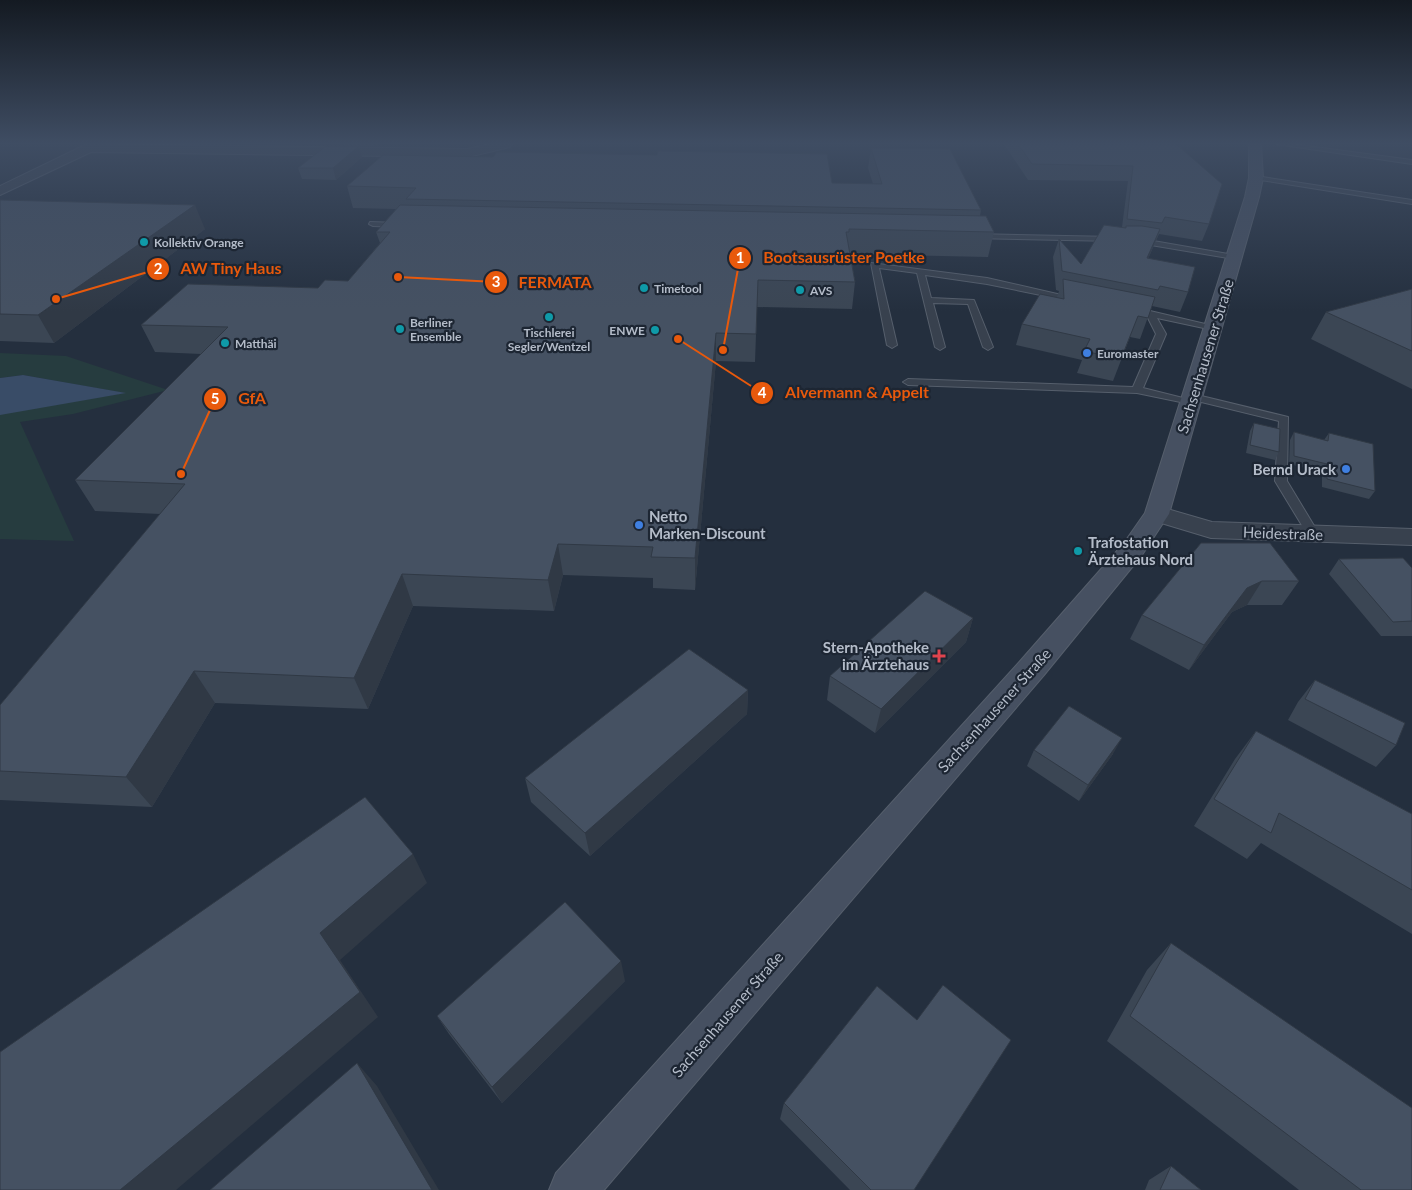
<svg xmlns="http://www.w3.org/2000/svg" width="1412" height="1190" font-family="Lato,sans-serif">
	<style>
		.green { fill: #263c3f }
		.water { fill: #394c67 }
		.lines { fill: none; stroke-linecap: round; stroke-linejoin: round }
		.lane-casing { stroke: #565f6c; stroke-width: 2 }
		.street-casing { stroke: #565f6c; stroke-width: 2 }
		.secondary-casing { stroke: #565f6c; stroke-width: 2 }
		.lane { fill: #38414e; fill-rule: evenodd }
		.street { fill: #38414e; fill-rule: evenodd }
		.secondary { fill: #465061; fill-rule: evenodd }
		.wall { fill: #3b4654 }
		.shaded-wall { fill: #303945 }
		.building { fill: #455162; stroke: #303945 }
		.culture-dot { fill: #0f9aa8; stroke: #1d2633; stroke-width: 2 }
		.shop-dot { fill: #3f7fe0; stroke: #1d2633; stroke-width: 2 }
		.health-dot { fill: #e0444e; stroke: #1d2633; stroke-width: 2 }
		.labels { text-anchor: middle; dominant-baseline: central; stroke-width: 4.5; stroke-linejoin: round; paint-order: stroke }
		.far-poi-label { font-size: 12px; font-weight: bold; fill: #b4bcc9; stroke: #1d2633; text-anchor: start }
		.street-label { font-size: 15px; fill: #b4bcc9; stroke: #1d2633 }
		.poi-label { font-size: 15px; font-weight: bold; fill: #b4bcc9; stroke: #1d2633; text-anchor: end }
		.leader { fill: none; stroke: #e8590c; stroke-width: 2 }
		.callout-dot { fill: #e8590c; stroke: #1d2633; stroke-width: 2 }
		.mark-label { font-size: 15px; text-anchor: middle; font-weight: bold; fill: #fff }
		.callout-label { font-size: 16px; text-anchor: middle; font-weight: bold; fill: #e8590c; stroke: #1d2633; stroke-width: 4.5; stroke-linejoin: round; paint-order: stroke }
	</style>
	<rect width="100%" height="100%" fill="#242f3e"/>
	<path class="green" d="M0,353L66,356L168,390L73,414L20,422L74,541L0,539V414L124,393L23,375L0,378Z"/>
	<path class="water" d="M23,375L126,393L0,415V378Z"/>
	<g class="lines">
		<defs>
			<path id="lane" d="M1276,144H1292L1412,160V164Z
				M1256,176L1412,200V204L1254,179Z
				M370,222L400,223L404,225L400,227L373,226L369,224Z
				M974,234L1115,237L1119,239L1115,241L971,238V234Z
				M1136,238L1234,255L1238,257L1234,259L1133,242L1132,240Z
				M871,263L987,278L1079,299L1075,302L987,284L925,275L931,298L974,300L993,347L988,350L983,347L968,304L933,303L945,347L940,350L935,347L917,273L879,268L897,345L892,348L887,345Z
				M1133,307L1218,327L1213,330L1157,318L1166,334L1143,388L1195,401V405L1137,393L908,385L903,382L908,379L1133,387L1156,334L1147,316L1130,312L1129,310Z
				M1193,394L1288,417L1287,481L1319,534L1317,537H1309L1275,481L1279,421L1189,399V395Z"/>
			<path id="street" d="M87,144L468,149L490,144H512L510,147L468,157L91,152L0,195V186Z
				M1157,506L1212,522L1412,529V545L1211,538L1148,519L1145,514L1148,509Z"/>
			<path id="secondary" d="M1249,144H1261L1263,178L1259,197L1169,514L1142,555L1044,675L604,1190H549L556,1173L1022,659L1124,543L1145,513L1245,197L1249,178Z"/>
		</defs>
		<use href="#lane" class="lane-casing"/>
		<use href="#street" class="street-casing"/>
		<use href="#secondary" class="secondary-casing"/>
		<use href="#lane" class="lane"/>
		<use href="#street" class="street"/>
		<use href="#secondary" class="secondary"/>
	</g>
	<path class="wall" d="M343,144H377L375,146L343,145Z
		M1004,144H1176L1209,224L1202,241L1159,234L1148,259L1188,292L1180,312L1152,306L1140,339L1130,337L1113,381L1077,373L1082,360L1016,345L1022,324L1057,297L1059,291L1056,290L1053,257L1059,239L1081,264L1122,227L1128,181L1028,180Z
		M359,146L362,157L336,180L302,179L298,168Z
		M871,148L981,210L980,216L994,232L988,257L850,254L855,282L852,309L757,307L755,362L716,361L695,590L653,588V578L563,575L554,611L413,606L368,709L215,703L152,807L0,800V705L160,514L95,511L75,480L201,354L155,352L141,325L318,288L348,281L380,243L376,232L396,209L353,208L347,186L832,183L873,184L868,168Z
		M0,200L205,229L54,343L0,341Z
		M1412,289V389L1311,339L1326,312Z
		M1254,423L1279,452L1275,460L1246,453L1250,431Z
		M1294,432L1324,440L1329,433L1375,491L1369,499L1322,487V472L1289,464L1290,440Z
		M1201,543L1299,581L1282,605H1247L1232,612L1189,670L1130,639L1142,615Z
		M1339,559L1412,568V636H1381L1329,574Z
		M973,618L966,642L875,733L827,700L830,676Z
		M1315,680L1396,745L1376,767L1288,720L1298,702Z
		M748,690L747,714L590,856L531,802L525,778Z
		M1256,731L1412,814V934L1261,843L1247,859L1194,826L1235,759Z
		M1034,750L1113,754L1079,801L1027,766Z
		M1171,943L1412,1190H1299L1107,1041L1147,970Z
		M625,981L502,1103L449,1034L437,1016Z
		M784,1103L914,1190H850L780,1119Z
		M1171,1166L1201,1190H1145L1149,1180Z"/>
	<path class="shaded-wall" d="M359,146L362,157L336,180L333,168Z
		M195,205L205,229L54,343L38,315Z
		M1160,229L1153,247L1140,277L1147,258Z
		M716,333V361L695,590V558Z
		M558,544L563,575L554,611L548,580Z
		M402,574L413,606L368,709L354,678Z
		M1262,581L1247,605L1232,612L1189,670L1204,645L1247,588Z
		M973,618L966,642L875,733L881,709Z
		M194,671L215,703L152,807L126,777Z
		M748,690L747,714L590,856L585,833Z
		M1122,738L1113,754L1079,801L1088,785Z
		M413,854L427,883L340,960L378,1017L176,1190H120L320,933Z
		M621,961L625,981L502,1103L492,1087Z
		M357,1063L377,1086L439,1190H432Z"/>
	<path class="building" d="M1018,144H1176L1222,184L1209,224L1165,217L1162,223L1127,219L1133,166L1032,164Z
		M326,146H359L333,168H298Z
		M871,148L950,149L981,210L406,199L416,188L347,186L383,155L493,157L497,152L657,155L658,151L827,154L832,183L882,184Z
		M0,200L195,205L38,315L0,314Z
		M400,205L986,216L994,232L849,229V232H846L855,282L758,280L756,334L716,333L695,558L651,557L653,547L558,544L548,580L402,574L354,678L194,671L126,777L0,771V705L185,484L75,480L228,327L141,325L188,284L318,288L325,280L348,281L390,232H376Z
		M1104,225L1126,228V226H1142L1160,229L1147,258L1195,267L1188,292L1160,286L1158,290L1062,271L1059,239L1081,264Z
		M1063,279L1155,297L1148,318L1138,316L1121,359L1084,351L1090,339L1022,324L1040,294L1064,299Z
		M1412,289V351L1326,312Z
		M1254,423L1280,429L1279,452L1250,445Z
		M1294,432L1328,441L1329,433L1373,444L1375,491L1327,479V464L1294,456Z
		M1201,543H1270L1299,581H1262L1247,588L1204,645L1142,615Z
		M1403,558L1412,568V621L1393,622L1339,559Z
		M925,591L973,618L881,709L830,676Z
		M689,649L748,690L585,833L525,778Z
		M1315,680L1405,723L1396,745L1305,699Z
		M1069,706L1122,738L1088,785L1034,750Z
		M1256,731L1412,814V890L1279,813L1271,833L1214,799Z
		M365,797L413,854L320,933L360,992L120,1190H0V1052Z
		M565,902L621,961L492,1087L437,1016Z
		M1171,943L1412,1108V1190H1361L1130,1016Z
		M943,985L1011,1040L914,1190H871L784,1103L877,986L917,1020Z
		M357,1063L432,1190H210Z
		M1171,1166L1201,1190H1160Z"/>
	<linearGradient id="sky" x2="0" y2="1"><stop stop-color="#141a22"/><stop offset="0.46" stop-color="#3f4d63"/><stop offset="1" stop-color="#3f4d63" stop-opacity="0"/></linearGradient>
	<rect width="1412" height="311" fill="url(#sky)"/>
	<g class="culture-dot">
		<circle cx="144" cy="242" r="5"/>
		<circle cx="644" cy="288" r="5"/>
		<circle cx="800" cy="290" r="5"/>
		<circle cx="549" cy="317" r="5"/>
		<circle cx="400" cy="329" r="5"/>
		<circle cx="655" cy="330" r="5"/>
		<circle cx="225" cy="343" r="5"/>
		<circle cx="1078" cy="551" r="5"/>
	</g>
	<g class="shop-dot">
		<circle cx="1087" cy="353" r="5"/>
		<circle cx="1346" cy="469" r="5"/>
		<circle cx="639" cy="525" r="5"/>
	</g>
	<path class="health-dot" d="M936.5 648.5h5v5h5v5h-5v5h-5v-5h-5v-5h5z"/>
	<g class="labels">
		<g class="far-poi-label">
			<text x="154" y="242">Kollektiv Orange</text>
			<text x="654" y="288">Timetool</text>
			<text x="810" y="290">AVS</text>
			<text x="410" y="322">Berliner<tspan x="410" dy="14">Ensemble</tspan></text>
			<text x="645" y="330" text-anchor="end">ENWE</text>
			<text x="549" y="332" text-anchor="middle">Tischlerei<tspan x="549" dy="14">Segler/Wentzel</tspan></text>
			<text x="235" y="343">Matthäi</text>
			<text x="1097" y="353">Euromaster</text>
		</g>
		<g class="street-label">
			<text transform="translate(1205 356) rotate(-73)">Sachsenhausener Straße</text>
			<text transform="translate(1283 533) rotate(2)">Heidestraße</text>
			<text transform="translate(994 710) rotate(-48)">Sachsenhausener Straße</text>
			<text transform="translate(727 1014) rotate(-49)">Sachsenhausener Straße</text>
		</g>
		<g class="poi-label">
			<text x="1336" y="469">Bernd Urack</text>
			<text x="649" y="516" text-anchor="start">Netto<tspan x="649" dy="17">Marken-Discount</tspan></text>
			<text x="1088" y="542" text-anchor="start">Trafostation<tspan x="1088" dy="17">Ärztehaus Nord</tspan></text>
			<text x="929" y="647">Stern-Apotheke<tspan x="929" dy="17">im Ärztehaus</tspan></text>
		</g>
	</g>
	<path class="leader" d="M723 350L740 258M56 299L158 269M398 277L496 282M678 339L762 393M181 474L215 399"/>
	<g class="callout-dot">
		<circle cx="723" cy="350" r="5"/>
		<circle cx="56" cy="299" r="5"/>
		<circle cx="398" cy="277" r="5"/>
		<circle cx="678" cy="339" r="5"/>
		<circle cx="181" cy="474" r="5"/>
		<circle cx="740" cy="258" r="12"/>
		<circle cx="158" cy="269" r="12"/>
		<circle cx="496" cy="282" r="12"/>
		<circle cx="762" cy="393" r="12"/>
		<circle cx="215" cy="399" r="12"/>
	</g>
	<g class="mark-label">
		<text x="740" y="263">1</text>
		<text x="158" y="274">2</text>
		<text x="496" y="287">3</text>
		<text x="762" y="398">4</text>
		<text x="215" y="404">5</text>
	</g>
	<g class="callout-label">
		<text x="844" y="263">Bootsausrüster Poetke</text>
		<text x="231" y="274">AW Tiny Haus</text>
		<text x="555" y="288">FERMATA</text>
		<text x="857" y="398">Alvermann &amp; Appelt</text>
		<text x="252" y="404">GfA</text>
	</g>
</svg>
